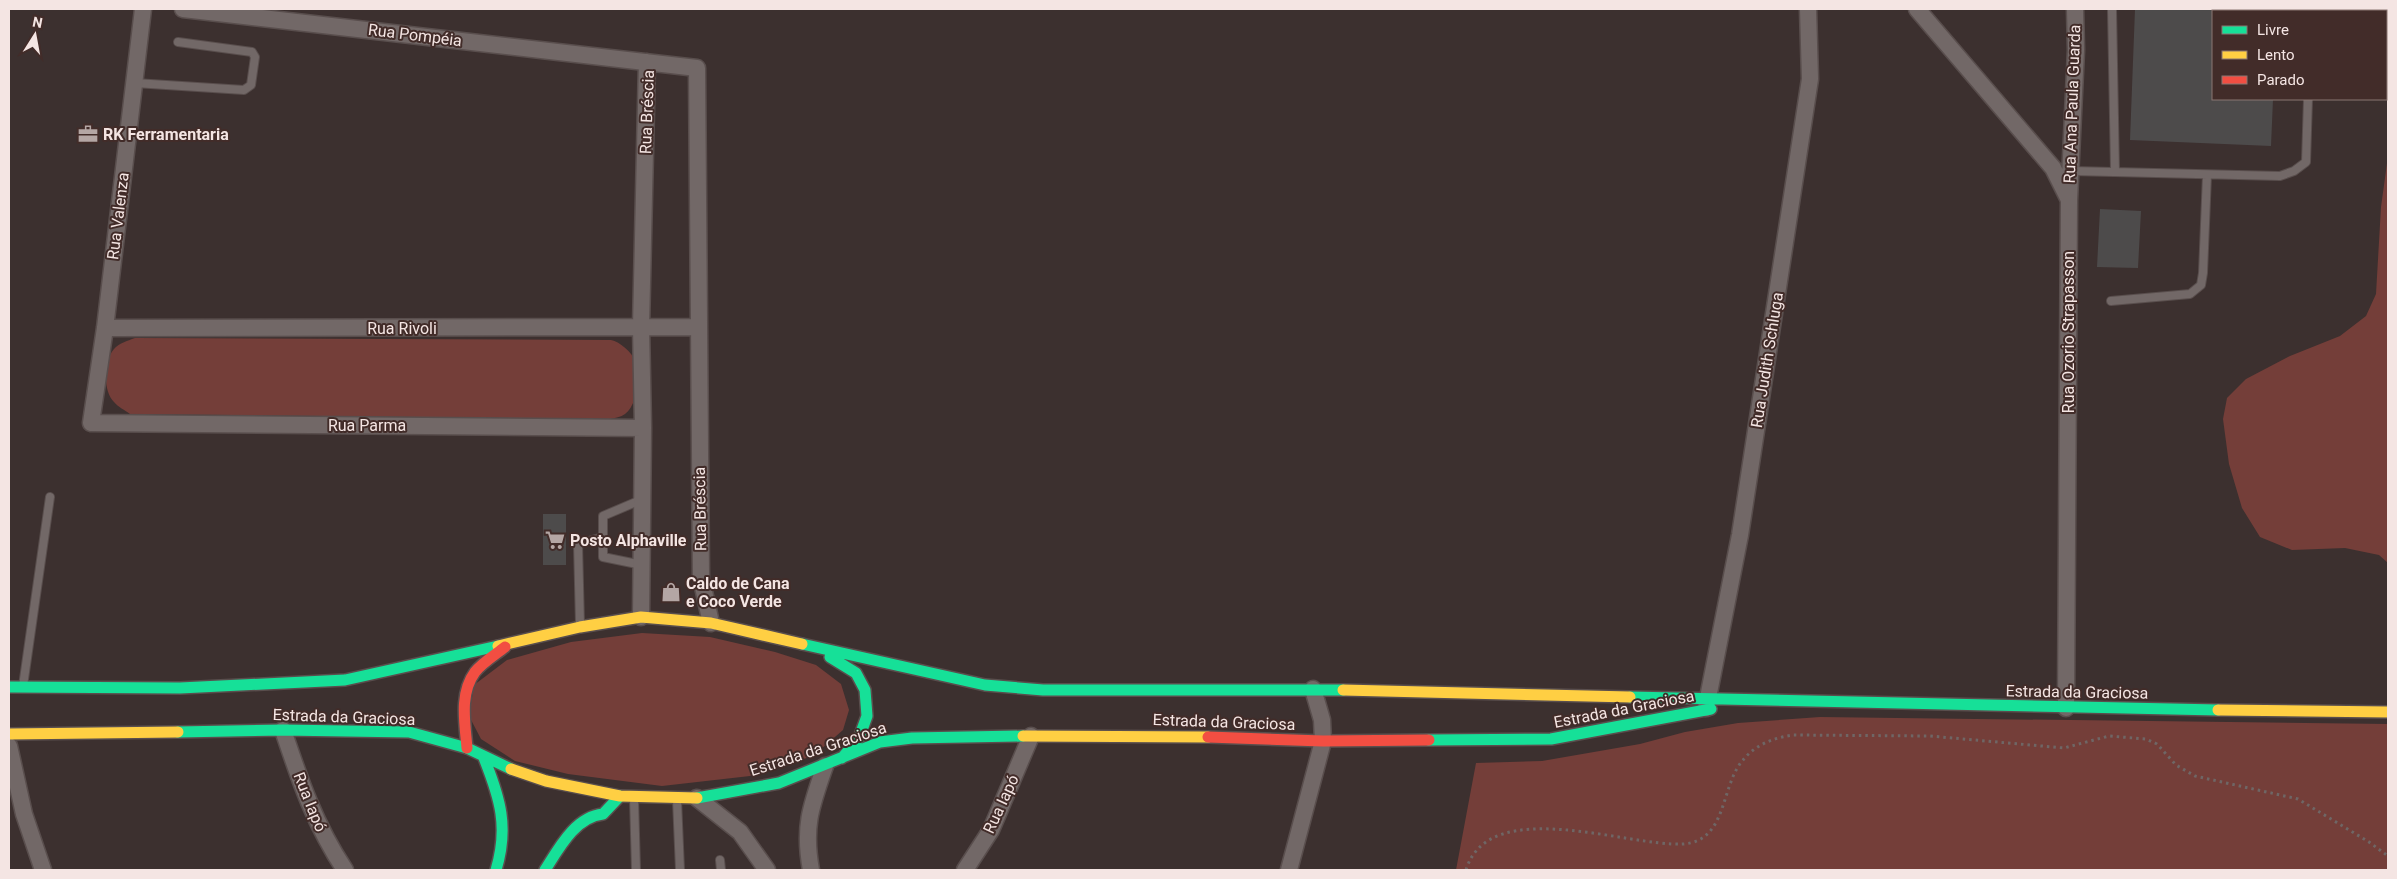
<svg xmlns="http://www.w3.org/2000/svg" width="2397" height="879" font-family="Roboto,sans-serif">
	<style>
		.green { fill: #743e39 }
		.building { fill: #4d4b4b }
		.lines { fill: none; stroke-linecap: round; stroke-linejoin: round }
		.lane-casing { stroke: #594e4d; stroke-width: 10 }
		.street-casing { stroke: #594e4d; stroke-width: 19 }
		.fast-casing { stroke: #594e4d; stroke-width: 14 }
		.slow-casing { stroke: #594e4d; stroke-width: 14 }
		.jam-casing { stroke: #594e4d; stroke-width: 14 }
		.path { stroke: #6f6665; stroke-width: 3; stroke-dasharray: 2.5 4; stroke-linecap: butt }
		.lane { stroke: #726867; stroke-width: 8 }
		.street { stroke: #726867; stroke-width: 16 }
		.fast { stroke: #16e098; stroke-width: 11 }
		.slow { stroke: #ffcf43; stroke-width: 11 }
		.jam { stroke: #f24e42; stroke-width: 11 }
		.labels { text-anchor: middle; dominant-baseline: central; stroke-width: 4; stroke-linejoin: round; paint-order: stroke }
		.street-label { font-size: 16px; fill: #f4e5e3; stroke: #422c29 }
		.poi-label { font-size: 16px; font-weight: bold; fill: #f4e5e3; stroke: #422c29; text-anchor: start }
	</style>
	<rect width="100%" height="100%" fill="#3c302f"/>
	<path class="green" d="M2388,156V563L2379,555L2345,548L2292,550L2260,537L2242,508L2229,464L2223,419L2227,398L2246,379L2290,356L2340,336L2366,316L2376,294L2381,207Z
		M135,338L611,340C620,342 632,352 635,361C640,374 638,405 625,414C621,417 615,418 610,419L130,414C125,410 118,407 114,402C103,391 103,361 114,349C119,343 127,341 135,338Z
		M642,633L710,637L775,652L816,665L841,684L849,710L843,730L813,756L750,776L662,786L568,774L515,761L481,739L469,716L474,685L507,660L571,642Z
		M1820,717L2388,724V870H1456L1476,763L1542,761L1640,744L1685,732L1738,723Z"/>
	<path class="building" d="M2135,9H2276V11H2213V99H2273L2271,146L2130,140Z
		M2100,209L2141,211L2138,268L2097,267Z
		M543,514H566V565H543Z"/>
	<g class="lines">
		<defs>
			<path id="lane" d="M2112,9L2115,172
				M135,83L244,90L251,85L255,57L252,52L178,42
				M2072,171L2280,176L2294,171L2306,162L2308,99
				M2111,301L2190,294L2201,285L2203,273L2207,175
				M642,565L603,557V516L643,499
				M580,625L578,544L603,537
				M23,686L50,497
				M634,798L636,870
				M677,800L680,870
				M720,860L721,870"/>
			<path id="street" d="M143,9L105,328L91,423L643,428
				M183,9L697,68L701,578L711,623
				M1917,9L2053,168L2069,200
				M105,328L699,327
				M641,617L643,428L641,327L647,62
				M1706,708L1740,535L1810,79L1808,9
				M2066,708L2069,200L2076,50L2075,9
				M283,730C300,781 315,825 345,870
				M9,746L24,814L43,870
				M697,798L740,832L767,870
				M811,870C803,827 811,806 825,766
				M965,870L991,830L1031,736
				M1289,870L1323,741L1322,720L1313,689"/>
			<path id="fast" d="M802,644L985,685L1043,690H1343
				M830,657L856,673L865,690L867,716L859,738L842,758
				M9,687L180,688L345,680L498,646
				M1630,697L2218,710
				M178,732L283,730L409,732L467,748L511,769
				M1429,740L1551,739L1711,709
				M484,758C500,798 509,827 496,870
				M697,798L779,783L880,742L912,738L1023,736
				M545,870C559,848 575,817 603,814L620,796"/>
			<path id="slow" d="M498,646L580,627L641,617L711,623L802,644
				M1343,690L1630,697
				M2218,710L2388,712
				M9,734L178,732
				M1023,736L1208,737
				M511,769L546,781L620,796L697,798"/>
			<path id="jam" d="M1208,737L1323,741L1429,740
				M467,748C465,723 459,694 475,672C483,662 495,655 505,647"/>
		</defs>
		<use href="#lane" class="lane-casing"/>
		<use href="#street" class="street-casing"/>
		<use href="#fast" class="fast-casing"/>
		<use href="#slow" class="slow-casing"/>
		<use href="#jam" class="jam-casing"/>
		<path class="path" d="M1466,870C1489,794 1628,847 1683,844C1728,841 1720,786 1743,760C1756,744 1774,738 1793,735L1930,736L2064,748L2109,736L2146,739L2157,744L2176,765L2195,776L2298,799L2369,842L2388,856"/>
		<use href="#lane" class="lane"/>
		<use href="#street" class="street"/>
		<use href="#fast" class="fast"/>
		<use href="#slow" class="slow"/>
		<use href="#jam" class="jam"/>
	</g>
	<defs>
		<symbol id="office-bare" viewBox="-9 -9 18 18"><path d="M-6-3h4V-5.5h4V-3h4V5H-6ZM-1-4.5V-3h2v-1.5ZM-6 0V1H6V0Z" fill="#b4a6a4" stroke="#422c29" stroke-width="2.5" paint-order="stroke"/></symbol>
		<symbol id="supermarket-bare" viewBox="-9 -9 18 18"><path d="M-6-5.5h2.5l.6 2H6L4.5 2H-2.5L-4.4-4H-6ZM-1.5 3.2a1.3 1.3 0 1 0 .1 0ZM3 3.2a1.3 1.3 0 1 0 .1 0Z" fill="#b4a6a4" stroke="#422c29" stroke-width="2.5" paint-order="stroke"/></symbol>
		<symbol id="shop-bare" viewBox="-9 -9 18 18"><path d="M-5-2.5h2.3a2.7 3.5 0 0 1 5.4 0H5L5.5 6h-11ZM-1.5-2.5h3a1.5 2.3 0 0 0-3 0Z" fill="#b4a6a4" stroke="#422c29" stroke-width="2.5" paint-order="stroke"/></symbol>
	</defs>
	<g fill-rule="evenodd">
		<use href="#office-bare" x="74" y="120" width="28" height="28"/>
		<use href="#supermarket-bare" x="541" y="526" width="28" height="28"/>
		<use href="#shop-bare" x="657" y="578" width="28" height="28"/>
	</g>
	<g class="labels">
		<g class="street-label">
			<text transform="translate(415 35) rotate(7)">Rua Pompéia</text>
			<text transform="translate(2072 104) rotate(-88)">Rua Ana Paula Guarda</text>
			<text transform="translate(647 112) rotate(-88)">Rua Bréscia</text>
			<text transform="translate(118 216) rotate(-83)">Rua Valenza</text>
			<text x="402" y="328">Rua Rivoli</text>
			<text transform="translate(2068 332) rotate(-90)">Rua Ozorio Strapasson</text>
			<text transform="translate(1767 360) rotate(-81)">Rua Judith Schluga</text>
			<text x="367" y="425">Rua Parma</text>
			<text transform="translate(700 509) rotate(-91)">Rua Bréscia</text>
			<text transform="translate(2077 692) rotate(1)">Estrada da Graciosa</text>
			<text transform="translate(1624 709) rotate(-11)">Estrada da Graciosa</text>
			<text transform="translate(344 717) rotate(2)">Estrada da Graciosa</text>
			<text transform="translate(1224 722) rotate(2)">Estrada da Graciosa</text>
			<text transform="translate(818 749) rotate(-18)">Estrada da Graciosa</text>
			<text transform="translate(310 802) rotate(68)">Rua Iapó</text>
			<text transform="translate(1001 804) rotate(-65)">Rua Iapó</text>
		</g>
		<g class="poi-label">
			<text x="103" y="134">RK Ferramentaria</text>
			<text x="570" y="540">Posto Alphaville</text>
			<text x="686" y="583">Caldo de Cana<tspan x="686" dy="18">e Coco Verde</tspan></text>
		</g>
	</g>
	<rect width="2397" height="879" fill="none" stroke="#f4e5e3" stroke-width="20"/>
	<rect x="2212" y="10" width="175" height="90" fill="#422c29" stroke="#897673"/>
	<rect x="2222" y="26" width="25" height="8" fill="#16e098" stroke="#897673"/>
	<text x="2257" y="35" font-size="15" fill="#f4e5e3">Livre</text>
	<rect x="2222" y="51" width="25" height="8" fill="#ffcf43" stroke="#897673"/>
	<text x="2257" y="60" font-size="15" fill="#f4e5e3">Lento</text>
	<rect x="2222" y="76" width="25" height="8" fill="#f24e42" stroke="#897673"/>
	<text x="2257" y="85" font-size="15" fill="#f4e5e3">Parado</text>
	<g transform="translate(35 35) rotate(11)" stroke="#422c29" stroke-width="4" paint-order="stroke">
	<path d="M0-4L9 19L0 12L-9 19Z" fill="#f4e5e3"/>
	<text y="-8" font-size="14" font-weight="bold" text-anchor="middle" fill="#f4e5e3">N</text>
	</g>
</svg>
